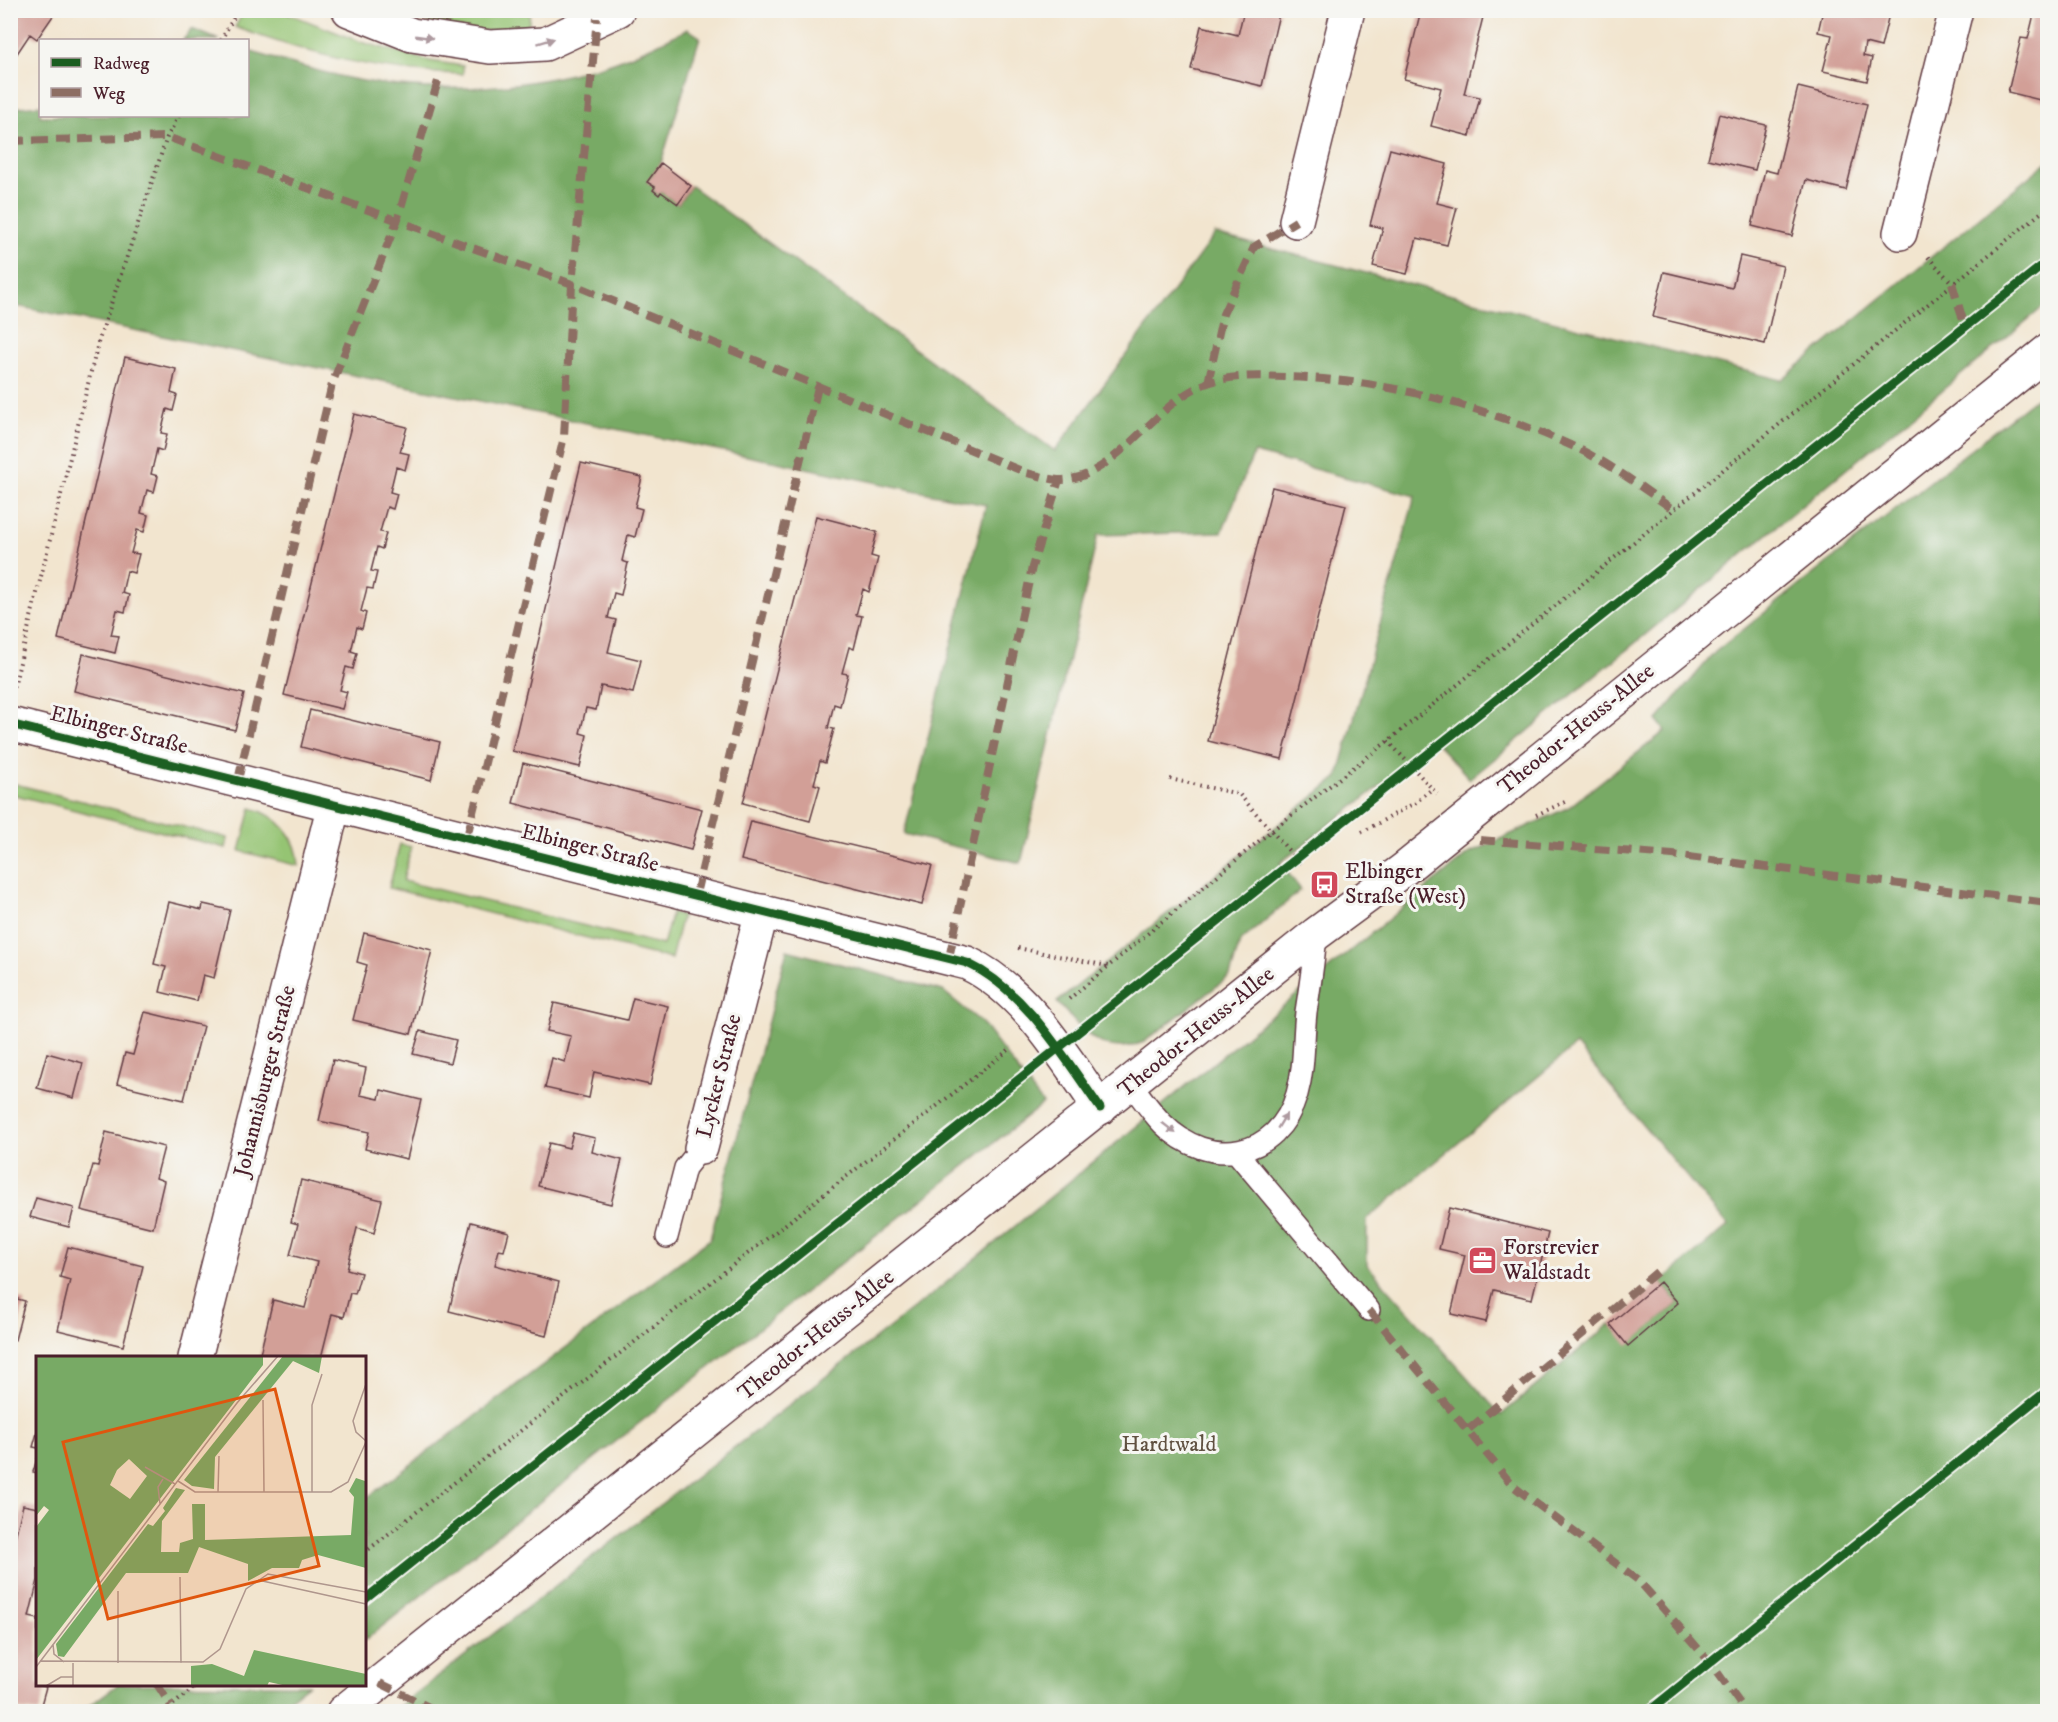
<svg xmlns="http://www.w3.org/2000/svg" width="2058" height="1722" font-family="'IM FELL DW Pica',serif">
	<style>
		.green { fill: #95c473; stroke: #70724f; stroke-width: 1.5 }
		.forest { fill: #78aa65; stroke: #616448; stroke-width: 1.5; fill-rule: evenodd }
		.building { fill: #d29f97 }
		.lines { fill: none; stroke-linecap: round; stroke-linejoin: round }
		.service-casing { stroke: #633d44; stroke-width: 24 }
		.minor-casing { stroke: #633d44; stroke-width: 36 }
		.secondary-casing { stroke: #633d44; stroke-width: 36 }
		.path { stroke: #633d44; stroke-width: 4; stroke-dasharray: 1.5 4.5; stroke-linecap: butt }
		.service { stroke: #fff; stroke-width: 21 }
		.minor { stroke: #fff; stroke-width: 33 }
		.secondary { stroke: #fff; stroke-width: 33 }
		.quiet { stroke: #8d6e63; stroke-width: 8; stroke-dasharray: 15 8; stroke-linecap: butt }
		.cycleway-casing { stroke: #f6f6f2; stroke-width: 13 }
		.cycleway { stroke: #1b5e20; stroke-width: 9 }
		.oneway { fill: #ae9aa0 }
		.labels { text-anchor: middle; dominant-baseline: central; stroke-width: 6; stroke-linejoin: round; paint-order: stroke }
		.street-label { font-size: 22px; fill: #4a1f2b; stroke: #f6f6f2 }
		.poi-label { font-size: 22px; fill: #4a1f2b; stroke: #f6f6f2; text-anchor: start }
		.park-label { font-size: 22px; fill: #605141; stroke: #f6f6f2 }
		.inset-road { fill: none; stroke: #af968d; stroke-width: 1.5 }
		.view { fill: #e0560e; fill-opacity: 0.15; stroke: #e0560e; stroke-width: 3 }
		.inset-edge { fill: none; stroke: #4a1f2b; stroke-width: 3 }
	</style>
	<rect width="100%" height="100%" fill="#f6f6f2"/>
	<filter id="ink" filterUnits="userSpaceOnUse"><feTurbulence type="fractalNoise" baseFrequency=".0167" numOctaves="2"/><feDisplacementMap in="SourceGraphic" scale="12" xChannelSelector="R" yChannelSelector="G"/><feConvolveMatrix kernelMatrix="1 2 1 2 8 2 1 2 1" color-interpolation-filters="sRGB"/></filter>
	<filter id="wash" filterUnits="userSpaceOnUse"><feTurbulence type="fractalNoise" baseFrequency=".008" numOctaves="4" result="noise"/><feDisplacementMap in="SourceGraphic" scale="24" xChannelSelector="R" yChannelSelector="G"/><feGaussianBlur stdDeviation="1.35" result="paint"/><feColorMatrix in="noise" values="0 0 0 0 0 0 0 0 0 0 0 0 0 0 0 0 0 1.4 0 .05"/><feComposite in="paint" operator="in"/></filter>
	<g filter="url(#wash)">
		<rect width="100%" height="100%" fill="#f2e5cf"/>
		<path class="green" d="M530,10L529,23L521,32C478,33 430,26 390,11Z
			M244,11H282L361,42L430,61L463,66V74C383,73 310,55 235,27Z
			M11,783L228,838L226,848L11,794Z
			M251,808C278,815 298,837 299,866L240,851Z
			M400,844L411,847L403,881L663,945L672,912L682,916L671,959L389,888Z"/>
		<path class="forest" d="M192,29L219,40H183Z
			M688,29L700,37L661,163L647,182L655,187L653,191L658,195L661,192L678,204L691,186L1055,451L1215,234L1781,380L2047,162V304L1470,779L1436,743L1280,863L1301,890L1240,942L1230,976L1144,1042C1100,1059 1083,1030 1057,1002L1338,777L1415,496L1254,453L1222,532L1098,535L1021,863L904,834L986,505L11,305L10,108L40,105V116H248V51C284,61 321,73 358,80C435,95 520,89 595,68C627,59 658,44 688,29Z
			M2047,389V1711L392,1712L930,1296L1468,854L1569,807L1665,731L1657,720L1715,652ZM1576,1045L1728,1226L1660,1282L1678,1303L1628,1345L1610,1324L1501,1415L1367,1265V1219Z
			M787,950L943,991L982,1023L1043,1104L365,1640V1499L710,1239Z
			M117,1685V1684L308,1685L274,1711H82Z"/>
		<g id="blocks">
			<path class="building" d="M10,10H57L37,39L30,34L10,64Z
				M1244,10H1280L1262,86L1191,69L1201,26L1238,35Z
				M1421,10H1454L1483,17L1464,94L1480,97L1470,136L1431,126L1441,88L1404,79Z
				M1823,10H1890L1881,47L1865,43L1863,56L1872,58L1867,81L1823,71L1832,35L1818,32Z
				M2035,10H2048V102L2008,92L2021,38L2028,39Z
				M1798,87L1867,104L1846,190L1806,180L1792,236L1752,226L1765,170L1777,173Z
				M1719,114L1766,125L1755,170L1708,159Z
				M1390,149L1447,164L1437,203L1457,208L1447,245L1417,238L1407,274L1373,266L1383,228L1370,225Z
				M661,163L691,186L678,204L661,192L659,195L653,190L655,187L647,182Z
				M1740,256L1783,266L1765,344L1653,317L1664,272L1732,288Z
				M125,357L176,369L171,393L177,395L173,411L167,409L161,433L167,434L163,451L157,449L151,474L158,476L154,492L147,490L141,513L148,515L144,532L137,530L131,553L139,554L134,573L127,571L122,593L129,595L125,612L117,610L111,635L119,636L115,653L58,639Z
				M354,414L407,427L400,452L409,454L405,470L396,467L390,492L397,494L393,509L387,507L380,532L386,533L382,549L377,547L371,571L377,572L373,589L367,588L361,611L366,613L362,629L357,627L351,651L357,653L353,669L346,667L340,690L347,692L342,709L284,695Z
				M581,463L642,477L635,507L642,509L635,537L628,535L622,561L628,563L621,595L614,593L608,618L616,620L608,652L641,660L633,693L601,686L596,710L586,708L580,733L587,735L580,767L512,751Z
				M1272,487L1346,505L1282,759L1208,741Z
				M816,516L877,532L871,556L878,558L869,592L863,589L856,615L862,616L854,649L849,647L842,673L848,674L840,706L834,704L828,728L834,729L825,763L820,761L814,784L820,786L810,821L743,803Z
				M83,654L244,694L235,730L74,691Z
				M310,710L440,742L431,780L301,747Z
				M523,763L702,809L691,850L513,803Z
				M751,821L932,865L922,905L741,860Z
				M169,902L202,910L203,904L230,910L214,978L203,975L197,1001L160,992L166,967L154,964Z
				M364,933L432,950L411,1034L353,1020L367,965L357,962Z
				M633,998L668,1006L650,1085L594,1072L589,1098L545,1088L552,1058L565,1062L571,1036L547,1031L554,1003L627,1020Z
				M145,1012L203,1026L184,1100L117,1084L125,1053L133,1055Z
				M420,1031L456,1040L450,1063L413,1054Z
				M47,1053L83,1063L74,1098L37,1088Z
				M333,1060L366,1068L360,1095L379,1099L381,1090L421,1100L407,1159L365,1149L369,1132L319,1121Z
				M106,1132L164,1147L156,1178L164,1181L153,1228L81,1210L93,1165L98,1166Z
				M573,1133L595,1138L592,1152L622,1160L611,1204L538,1186L549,1143L569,1148Z
				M301,1180L382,1200L374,1233L357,1228L347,1269L361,1273L355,1294L350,1293L344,1317L332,1314L321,1358H259L273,1300L305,1308L317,1262L290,1255L298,1224L291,1222Z
				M36,1198L74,1208L69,1227L30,1217Z
				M1449,1208L1548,1233L1532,1299L1494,1290L1486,1322L1451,1314L1465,1255L1439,1249Z
				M471,1222L509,1232L504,1251L499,1250L495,1265L559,1282L546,1336L449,1311Z
				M68,1247L143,1266L123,1346L58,1330L70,1280L60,1277Z
				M1660,1282L1678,1303L1628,1346L1610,1324Z
				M10,1297L25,1301L15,1340L10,1339Z
				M37,1433H38V1448L33,1447Z
				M37,1459H38V1473L33,1472Z
				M23,1505L38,1508V1580L29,1617L38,1619L37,1684L46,1687L39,1712L10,1709V1558Z"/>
		</g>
	</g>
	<g filter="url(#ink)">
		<use href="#blocks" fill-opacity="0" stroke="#633d44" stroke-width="1.5"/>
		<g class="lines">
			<defs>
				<path id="service" d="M1131,1084C1141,1097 1151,1112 1163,1124C1209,1170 1278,1159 1297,1094C1305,1066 1303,1040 1306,1012C1310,986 1314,961 1316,934
					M1236,1152L1369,1310
					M667,1237L685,1168L701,1148"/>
				<path id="minor" d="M349,10L412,35L490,47L545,44L618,10
					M1296,221L1348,10
					M1900,233L1956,10
					M10,724L967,963C1025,990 1064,1057 1100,1108
					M701,1148L762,911
					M195,1358L334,804"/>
				<path id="secondary" d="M343,1712L1316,934L1403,870L2048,351"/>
			</defs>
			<use href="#service" class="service-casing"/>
			<use href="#minor" class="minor-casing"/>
			<use href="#secondary" class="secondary-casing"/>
			<path class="path" d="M221,40L238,10
				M1928,257L1952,283
				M14,687L98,343L167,137L179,116
				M1388,741L1437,794
				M1170,779L1239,794L1303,867
				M1536,815L1565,802
				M1362,832L1415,803L1432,789
				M1018,948L1108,966
				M1069,999L1271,831L1388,741L2048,207
				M364,1553L1010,1049
				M164,1712L199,1684"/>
			<use href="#service" class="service"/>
			<use href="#minor" class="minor"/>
			<use href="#secondary" class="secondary"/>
			<path class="quiet" d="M10,141L167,137L572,284L1027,473C1037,475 1048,479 1058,480C1115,482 1155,400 1208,383C1231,375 1260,376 1285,377C1382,379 1481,405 1570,445C1607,461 1641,487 1674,510
				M1952,283L1965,327
				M1208,383L1223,314L1254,247L1296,221
				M238,780L332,384L397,221L438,81
				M467,837L564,437L572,284L597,18
				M1480,840L1673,855L2048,903
				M696,894L818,387
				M949,958L1032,567L1059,480
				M1369,1310L1513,1486L1638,1580L1710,1662L1746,1712
				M1469,1429L1658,1271
				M380,1683L439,1712
				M157,1684L171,1706"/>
			<defs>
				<path id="cycleway" d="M10,724L967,963C1025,990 1064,1057 1100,1108
					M364,1600L2048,261
					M1648,1712L2048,1390"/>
			</defs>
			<use href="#cycleway" class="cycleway-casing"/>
			<use href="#cycleway" class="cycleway"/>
		</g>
		<defs><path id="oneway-solid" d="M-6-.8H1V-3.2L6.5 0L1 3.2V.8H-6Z" transform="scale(1.5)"/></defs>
		<g class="oneway">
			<use href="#oneway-solid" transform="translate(424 37) rotate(9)"/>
			<use href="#oneway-solid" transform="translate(546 41) rotate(-17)"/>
			<use href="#oneway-solid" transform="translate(1282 1121) rotate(-59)"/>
			<use href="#oneway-solid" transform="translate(1169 1128) rotate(38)"/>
		</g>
	</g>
	<defs>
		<symbol id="bus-square" viewBox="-11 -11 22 22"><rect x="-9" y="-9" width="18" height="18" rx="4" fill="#d1495b" stroke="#f6f6f2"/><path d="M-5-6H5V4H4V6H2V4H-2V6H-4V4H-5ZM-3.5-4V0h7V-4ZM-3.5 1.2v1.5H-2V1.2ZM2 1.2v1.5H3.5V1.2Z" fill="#fff"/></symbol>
		<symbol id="office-square" viewBox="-11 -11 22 22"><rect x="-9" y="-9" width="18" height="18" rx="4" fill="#d1495b" stroke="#f6f6f2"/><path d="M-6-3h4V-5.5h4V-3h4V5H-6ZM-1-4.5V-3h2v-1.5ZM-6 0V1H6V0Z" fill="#fff"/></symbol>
	</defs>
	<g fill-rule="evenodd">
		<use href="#bus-square" x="1308" y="868" width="33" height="33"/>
		<use href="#office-square" x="1466" y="1244" width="33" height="33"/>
	</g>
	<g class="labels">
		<g class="street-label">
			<text transform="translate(1576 729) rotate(-39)">Theodor-Heuss-Allee</text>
			<text transform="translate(119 730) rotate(14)">Elbinger Straße</text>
			<text transform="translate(590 848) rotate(14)">Elbinger Straße</text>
			<text transform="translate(1196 1032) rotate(-39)">Theodor-Heuss-Allee</text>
			<text transform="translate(719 1076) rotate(-76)">Lycker Straße</text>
			<text transform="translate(265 1081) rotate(-76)">Johannisburger Straße</text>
			<text transform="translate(816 1335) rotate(-39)">Theodor-Heuss-Allee</text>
		</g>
		<g class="poi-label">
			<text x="1345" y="871">Elbinger<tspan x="1345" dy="25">Straße (West)</tspan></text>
			<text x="1503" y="1247">Forstrevier<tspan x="1503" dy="25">Waldstadt</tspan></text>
		</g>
		<g class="park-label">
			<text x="1169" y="1444">Hardtwald</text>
		</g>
	</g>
	<g transform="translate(36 1356)">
		<rect width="330" height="330" fill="#f2e5cf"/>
		<path d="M0,0H227V9L0,304V171L13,154L8,150L0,160ZM93,103L111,120L94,143L74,129L81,114ZM247,0H286L283,17L257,5L179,101L178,133L156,130L148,124ZM320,122L329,125L330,212L282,199L266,204L263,212H236L212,225V208L163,191L152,217H90L28,301L22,300L20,288L112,168L117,170L129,155L127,152L140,132L149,134L126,165L125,196H143L144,187L157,183L156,148H169V184L315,179L318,141L313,135ZM218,294L330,318V330H251L233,326L231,330H155V310L176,308L208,320Z" fill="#78aa65" fill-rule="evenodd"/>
		<path class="inset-road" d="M330,28L317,65L320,76L330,85M227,44L228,136M109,111L139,128M142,125L159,136H295L312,126L330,86M182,136L183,100M276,136V49L286,18M124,148L122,131L127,123M144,221L145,307M222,224L330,248M17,288L18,298L28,306M4,305L167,306L184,293L210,233L232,218L330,236M82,307V235M0,311L201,47L242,0M10,330L25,321H37M37,330V307"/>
		<path class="view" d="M239,33L283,210L72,263L27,86Z"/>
		<rect width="330" height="330" class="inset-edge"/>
	</g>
	<rect width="2058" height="1722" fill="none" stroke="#f6f6f2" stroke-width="36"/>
	<rect x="39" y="39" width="210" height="78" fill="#f6f6f2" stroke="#b1a0a2" stroke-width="1.5"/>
	<rect x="51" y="58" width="30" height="9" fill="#1b5e20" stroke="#b1a0a2" stroke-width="1.5"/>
	<text x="93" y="69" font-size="18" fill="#4a1f2b">Radweg</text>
	<rect x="51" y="88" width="30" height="9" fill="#8d6e63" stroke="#b1a0a2" stroke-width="1.5"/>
	<text x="93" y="99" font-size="18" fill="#4a1f2b">Weg</text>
</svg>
